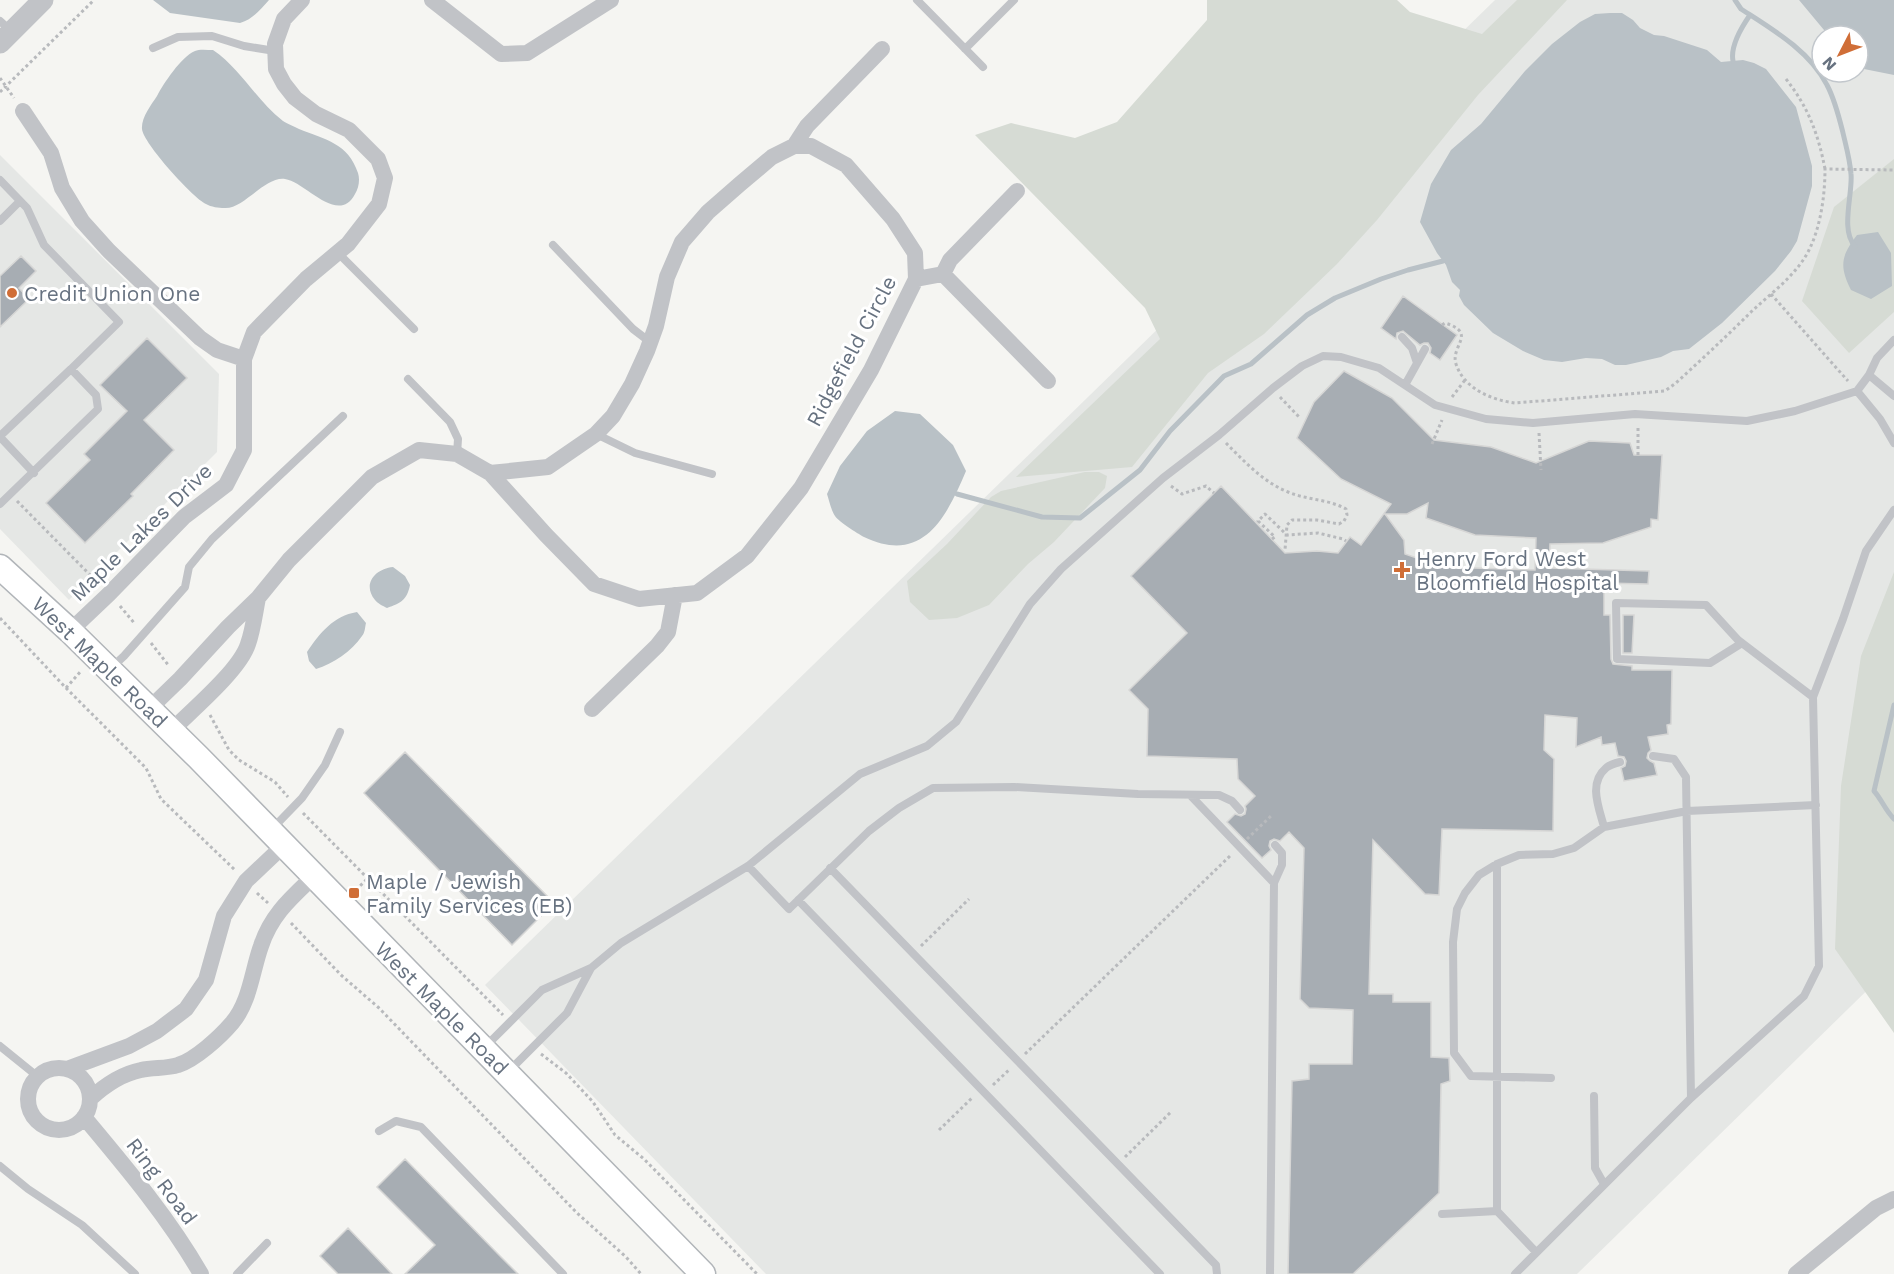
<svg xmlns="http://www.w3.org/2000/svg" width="1894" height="1274" font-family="'Work Sans',sans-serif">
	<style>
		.built { fill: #e5e7e5; fill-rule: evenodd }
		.green { fill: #d6dbd4 }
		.water { fill: #b9c1c6 }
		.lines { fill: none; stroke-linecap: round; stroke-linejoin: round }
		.stream { stroke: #b9c1c6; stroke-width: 5 }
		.building { fill: #a7adb3; stroke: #d6d6d5; stroke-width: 1.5; fill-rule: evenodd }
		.secondary-casing { stroke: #b1b5b9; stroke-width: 27 }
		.path { stroke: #b8babd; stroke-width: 3; stroke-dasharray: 3 3; stroke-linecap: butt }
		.service { stroke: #c1c3c7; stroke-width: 8 }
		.minor { stroke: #c1c3c7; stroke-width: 16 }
		.tertiary { stroke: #c1c3c7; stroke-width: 21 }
		.secondary { stroke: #fff; stroke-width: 24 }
		.poi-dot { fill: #d06e37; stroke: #fff; stroke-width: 2 }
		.labels { text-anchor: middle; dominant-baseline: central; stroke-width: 6; stroke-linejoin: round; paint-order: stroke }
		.poi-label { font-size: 21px; fill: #677280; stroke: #fff; text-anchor: start }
		.street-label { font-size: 21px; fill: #677280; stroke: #fff }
	</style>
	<rect width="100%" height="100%" fill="#f5f5f2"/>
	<path class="built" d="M1495,0H1894V964L1577,1274H766L485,985ZM1822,36H1858V72H1822Z
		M0,155L219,374L217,452L69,600L0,529Z"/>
	<path class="green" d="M1207,0H1397L1410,12L1482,34L1517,0H1567L1478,95L1377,220L1337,264L1264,334L1208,373L1132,467L1016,477L1160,339L1145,308L975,135L1011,123L1075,138L1117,122L1207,20Z
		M1894,159V312L1849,353L1802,301L1834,207Z
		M1085,472H1099L1107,476L1105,488L1054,542L1028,564L989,605L957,618L929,620L910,602L907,581L947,544L991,497L1001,491Z
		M1894,572V1033L1835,949L1841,786L1861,656Z"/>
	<path class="water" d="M153,0H269C260,10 253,19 240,23L170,13Z
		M1799,0H1894V75L1859,68L1858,36H1829Z
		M1610,13H1622L1633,20L1640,28L1654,35L1664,36L1707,50L1721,62L1743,60L1754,63L1766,69L1796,107L1812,166V186L1797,241L1791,251L1775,271L1722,323L1689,349L1673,351L1661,357L1626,365H1615L1602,359L1586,358L1562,362L1544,360L1523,351L1493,333L1464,305L1459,296L1460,290L1452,282L1446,265L1437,253L1420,222L1431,184L1451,150L1481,124L1525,71L1552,44L1580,22L1595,14Z
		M213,50C241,69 256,100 283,121C287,124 294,126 299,129C326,140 348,143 358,173C360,179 359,188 355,194C338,226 306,182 285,179C265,176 243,210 224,208C219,208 211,207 206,204C193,198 143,143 142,129C141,118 151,105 157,96C164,83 181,57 195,51C199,49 207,50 213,50Z
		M1878,232L1891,253L1892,286L1871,299L1851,290C1839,266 1841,256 1857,235Z
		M895,411L920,414L953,445L966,471C946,518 923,565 864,537C857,533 839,522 835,516C831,510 829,500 827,494L840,466L867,431Z
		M393,567L405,576L410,585C407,600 401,603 387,608C383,606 377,603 375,600C362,584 375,569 393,567Z
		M357,612L366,623C365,627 365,633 362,636C352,651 333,664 316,669L309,661L307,652C320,633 333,616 357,612Z"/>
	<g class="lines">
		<path class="stream" d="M1735,0L1741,9C1772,29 1810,51 1827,85C1835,100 1839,117 1843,133C1846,146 1850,160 1851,174C1853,193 1840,231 1855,246
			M1733,61C1730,46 1741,28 1750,15
			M957,494L1042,517L1080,518L1140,470L1170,431L1224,376L1251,364L1307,315L1335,298L1381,279L1408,270L1443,261
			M1894,705L1874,791C1882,800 1885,810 1894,819"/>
	</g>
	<path class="building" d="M21,256L36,271L19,288L29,299L0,327V276Z
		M1403,296L1457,335L1440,360L1430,353L1431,348L1428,343H1424L1420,345L1403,331L1397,333L1396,339L1381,328Z
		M147,338L187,378L144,420L174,450L131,494L133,496L85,543L46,503L90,460L84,454L127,411L100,385Z
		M1344,371L1392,398L1434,440L1491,447L1536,463L1589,441L1630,443L1634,455H1662L1658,520L1651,519V527L1603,543L1550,544L1549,568L1649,571L1648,584L1604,583V615H1610L1611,659L1613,664L1632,666V670H1672L1671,724L1667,725L1668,734L1648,737L1651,750L1648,753L1647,758L1650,761L1654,763L1657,775L1624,781L1621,768L1625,766L1626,761L1624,757L1618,756L1615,743L1602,745L1601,737L1576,747L1577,718L1545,715L1544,750L1554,759L1553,831L1442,829L1439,895L1425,894L1373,840L1369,994H1393V1002H1431V1057L1449,1058L1450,1081L1441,1084L1439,1193L1353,1274H1288L1292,1081L1309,1079V1064H1352L1353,1010L1309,1008L1300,999L1304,848L1289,832L1280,841L1274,839L1270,841L1269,846L1271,850L1262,858L1227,822L1235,814L1241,816L1245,814L1246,809L1245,806L1255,796L1238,779L1237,759L1147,756L1148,709L1129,690L1187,633L1131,576L1221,486L1285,553L1317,551L1338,553L1350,537L1361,545L1391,504L1341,479L1297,438L1314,402ZM1428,503L1426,518L1475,535L1536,538L1535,570L1443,567L1405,554L1404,540L1385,514H1407Z
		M1623,615H1634L1632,653H1623Z
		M405,752L554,903L512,945L364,793Z
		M405,1159L499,1255L518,1274H405L435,1245L377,1187Z
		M348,1228L392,1274H338L320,1256Z"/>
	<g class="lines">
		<defs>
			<path id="secondary" d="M0,567L70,631L198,757L703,1274"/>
		</defs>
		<use href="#secondary" class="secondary-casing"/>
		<path class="path" d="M0,78L14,98
			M1786,79C1808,107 1818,133 1825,169
			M0,92L94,0
			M1771,294L1848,381
			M1442,325L1445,323C1478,333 1450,346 1456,364C1464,389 1492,400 1515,403L1665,391L1676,383C1702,359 1728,335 1753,310C1773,292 1797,274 1809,250C1821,226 1825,194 1825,169L1894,170
			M1280,397L1300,418
			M1452,397L1465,380
			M1539,433L1541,470
			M1226,443C1244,461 1263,482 1288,492C1307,500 1328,499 1346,509L1347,515L1344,521L1339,524L1317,520H1292L1287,525L1285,550
			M1432,444L1442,420
			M1638,455V425
			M1171,486L1182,494L1206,486L1214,493
			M17,501L99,584
			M1272,539L1275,537L1258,521L1265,514L1287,535L1318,533L1343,539L1346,541
			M120,606L135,624
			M0,618L66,688L146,768L161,799L236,871
			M151,643L169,666
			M66,688L81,671
			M210,715L229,750L239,760L275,782L288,797
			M303,813L503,1015
			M1247,839L1272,815
			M356,890L368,878
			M257,893L268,903
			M291,923L341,975L379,1008L576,1212L626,1257L641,1274
			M921,946L969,899
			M541,1054L566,1073L593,1102L615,1135L644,1159L757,1274
			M1025,1054L1232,854
			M993,1085L1010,1069
			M939,1130L972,1098
			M1125,1157L1172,1111"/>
		<path class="service" d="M917,0L983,67
			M0,21L11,31
			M153,48L178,37L212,36L244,46L275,51
			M965,49L1014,0
			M0,180L27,208L44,245L119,322L71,369L96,395L98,409L0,504
			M0,221L20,201
			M553,245L633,329L650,342
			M338,253L414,329
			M1402,337L1412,348L1417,363
			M1869,375L1894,396
			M408,379L450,422L458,439L457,454
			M1405,385L1425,349
			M1857,391L1869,375L1877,358L1894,340
			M596,434L635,453L712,474
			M0,436L71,369
			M0,437L34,473
			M1742,643L1710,663L1617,659L1616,603L1706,605L1738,640L1813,697
			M110,669L124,656L185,587L189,567L212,539L343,416
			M1191,796L1274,883
			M1604,827C1599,808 1588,783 1606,768C1609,765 1616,763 1620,762
			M272,829L302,798L325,765L340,732
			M1497,864V1211L1536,1252
			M748,866L789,909L869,831L899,808L933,788L1014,787L1138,794L1219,795L1232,801L1240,810
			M830,868L1216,1265L1217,1274
			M798,900L1160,1274
			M0,1046L37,1076
			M485,1047L542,990L591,968
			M508,1072L567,1013L591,968L621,943L748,866L860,774L927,746L956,722L1030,604L1061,569L1163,478L1219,435L1273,388L1302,366L1323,356L1341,357L1379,368L1435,405L1486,419L1533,423L1635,414L1747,421L1795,411L1857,391L1880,419L1894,443
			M1551,1078L1471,1076L1454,1053L1453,942L1457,909L1465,893L1479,875L1497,864L1519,855L1553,854L1574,848L1604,827L1687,811L1816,805
			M1594,1096L1595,1168L1604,1184
			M1691,1098L1804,996L1819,966L1813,697L1843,619L1866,551L1894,510
			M379,1131L396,1121L421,1127L563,1274
			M0,1166L28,1189L82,1225L135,1274
			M1442,1214L1497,1211
			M237,1274L267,1243
			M1270,1274L1274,883L1282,865V853L1275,845
			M1515,1274L1691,1098L1686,777L1674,759L1653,756"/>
		<path class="minor" d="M432,0L501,54L527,53L611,0
			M23,111L51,153L62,188L82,221L109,251L200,338L217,350L244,359
			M794,146H811L846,165L893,219L915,253L916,279L871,370L801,488L747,556L697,593L639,599L594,584L546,535L490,473L548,467L596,434L613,416L632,384L647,351L656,326L667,277L682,242L708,212L740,184L772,157Z
			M794,146L807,126L882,49
			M943,274L950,260L1017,191
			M916,279L943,274L1048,381
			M70,631L109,594L184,517L226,485L244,450V359L254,332L306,279L348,244L379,204L385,178L378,159L349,130L316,114L295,98L284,84L276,69L275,44L284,19L302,0
			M149,709L180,679L228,627L258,598L289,560L372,477L419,450L457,454L490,473
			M592,709L657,646L668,632L675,595
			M171,731C191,711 240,670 248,644C253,630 255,613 258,598
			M28 1099a31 31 0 1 1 62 0a31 31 0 1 1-62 0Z
			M67,1069L129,1046L157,1031L186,1009L206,980L224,916L246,881L283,846
			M90,1099C104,1086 121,1074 141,1070C153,1067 166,1069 178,1065C195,1060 220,1037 232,1023C250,1002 252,971 261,946C271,915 291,898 313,877
			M84,1117C125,1166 169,1218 201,1274
			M1796,1274L1876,1208L1894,1199"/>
		<path class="tertiary" d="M0,43L43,0"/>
		<use href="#secondary" class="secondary"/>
	</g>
	<g class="poi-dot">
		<circle cx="12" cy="293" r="6"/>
		<path d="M1399 561h6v6h6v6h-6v6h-6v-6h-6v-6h6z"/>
		<rect x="348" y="887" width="12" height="12" rx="3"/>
	</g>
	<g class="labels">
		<g class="poi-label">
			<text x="24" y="293">Credit Union One</text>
			<text x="1416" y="558">Henry Ford West<tspan x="1416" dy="24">Bloomfield Hospital</tspan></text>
			<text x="366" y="881">Maple / Jewish<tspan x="366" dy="24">Family Services (EB)</tspan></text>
		</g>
		<g class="street-label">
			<text transform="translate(851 351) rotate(-62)">Ridgefield Circle</text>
			<text transform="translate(141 532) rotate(-44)">Maple Lakes Drive</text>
			<text transform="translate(100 662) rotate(44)">West Maple Road</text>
			<text transform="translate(442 1008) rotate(45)">West Maple Road</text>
			<text transform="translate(162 1181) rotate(53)">Ring Road</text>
		</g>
	</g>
	<g transform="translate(1840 54) rotate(228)"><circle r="28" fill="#ffffff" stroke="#c2c7cc" stroke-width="1.5"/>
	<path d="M0-4.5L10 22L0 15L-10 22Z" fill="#d06e37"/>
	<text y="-9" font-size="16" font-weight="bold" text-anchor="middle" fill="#677280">N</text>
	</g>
</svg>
